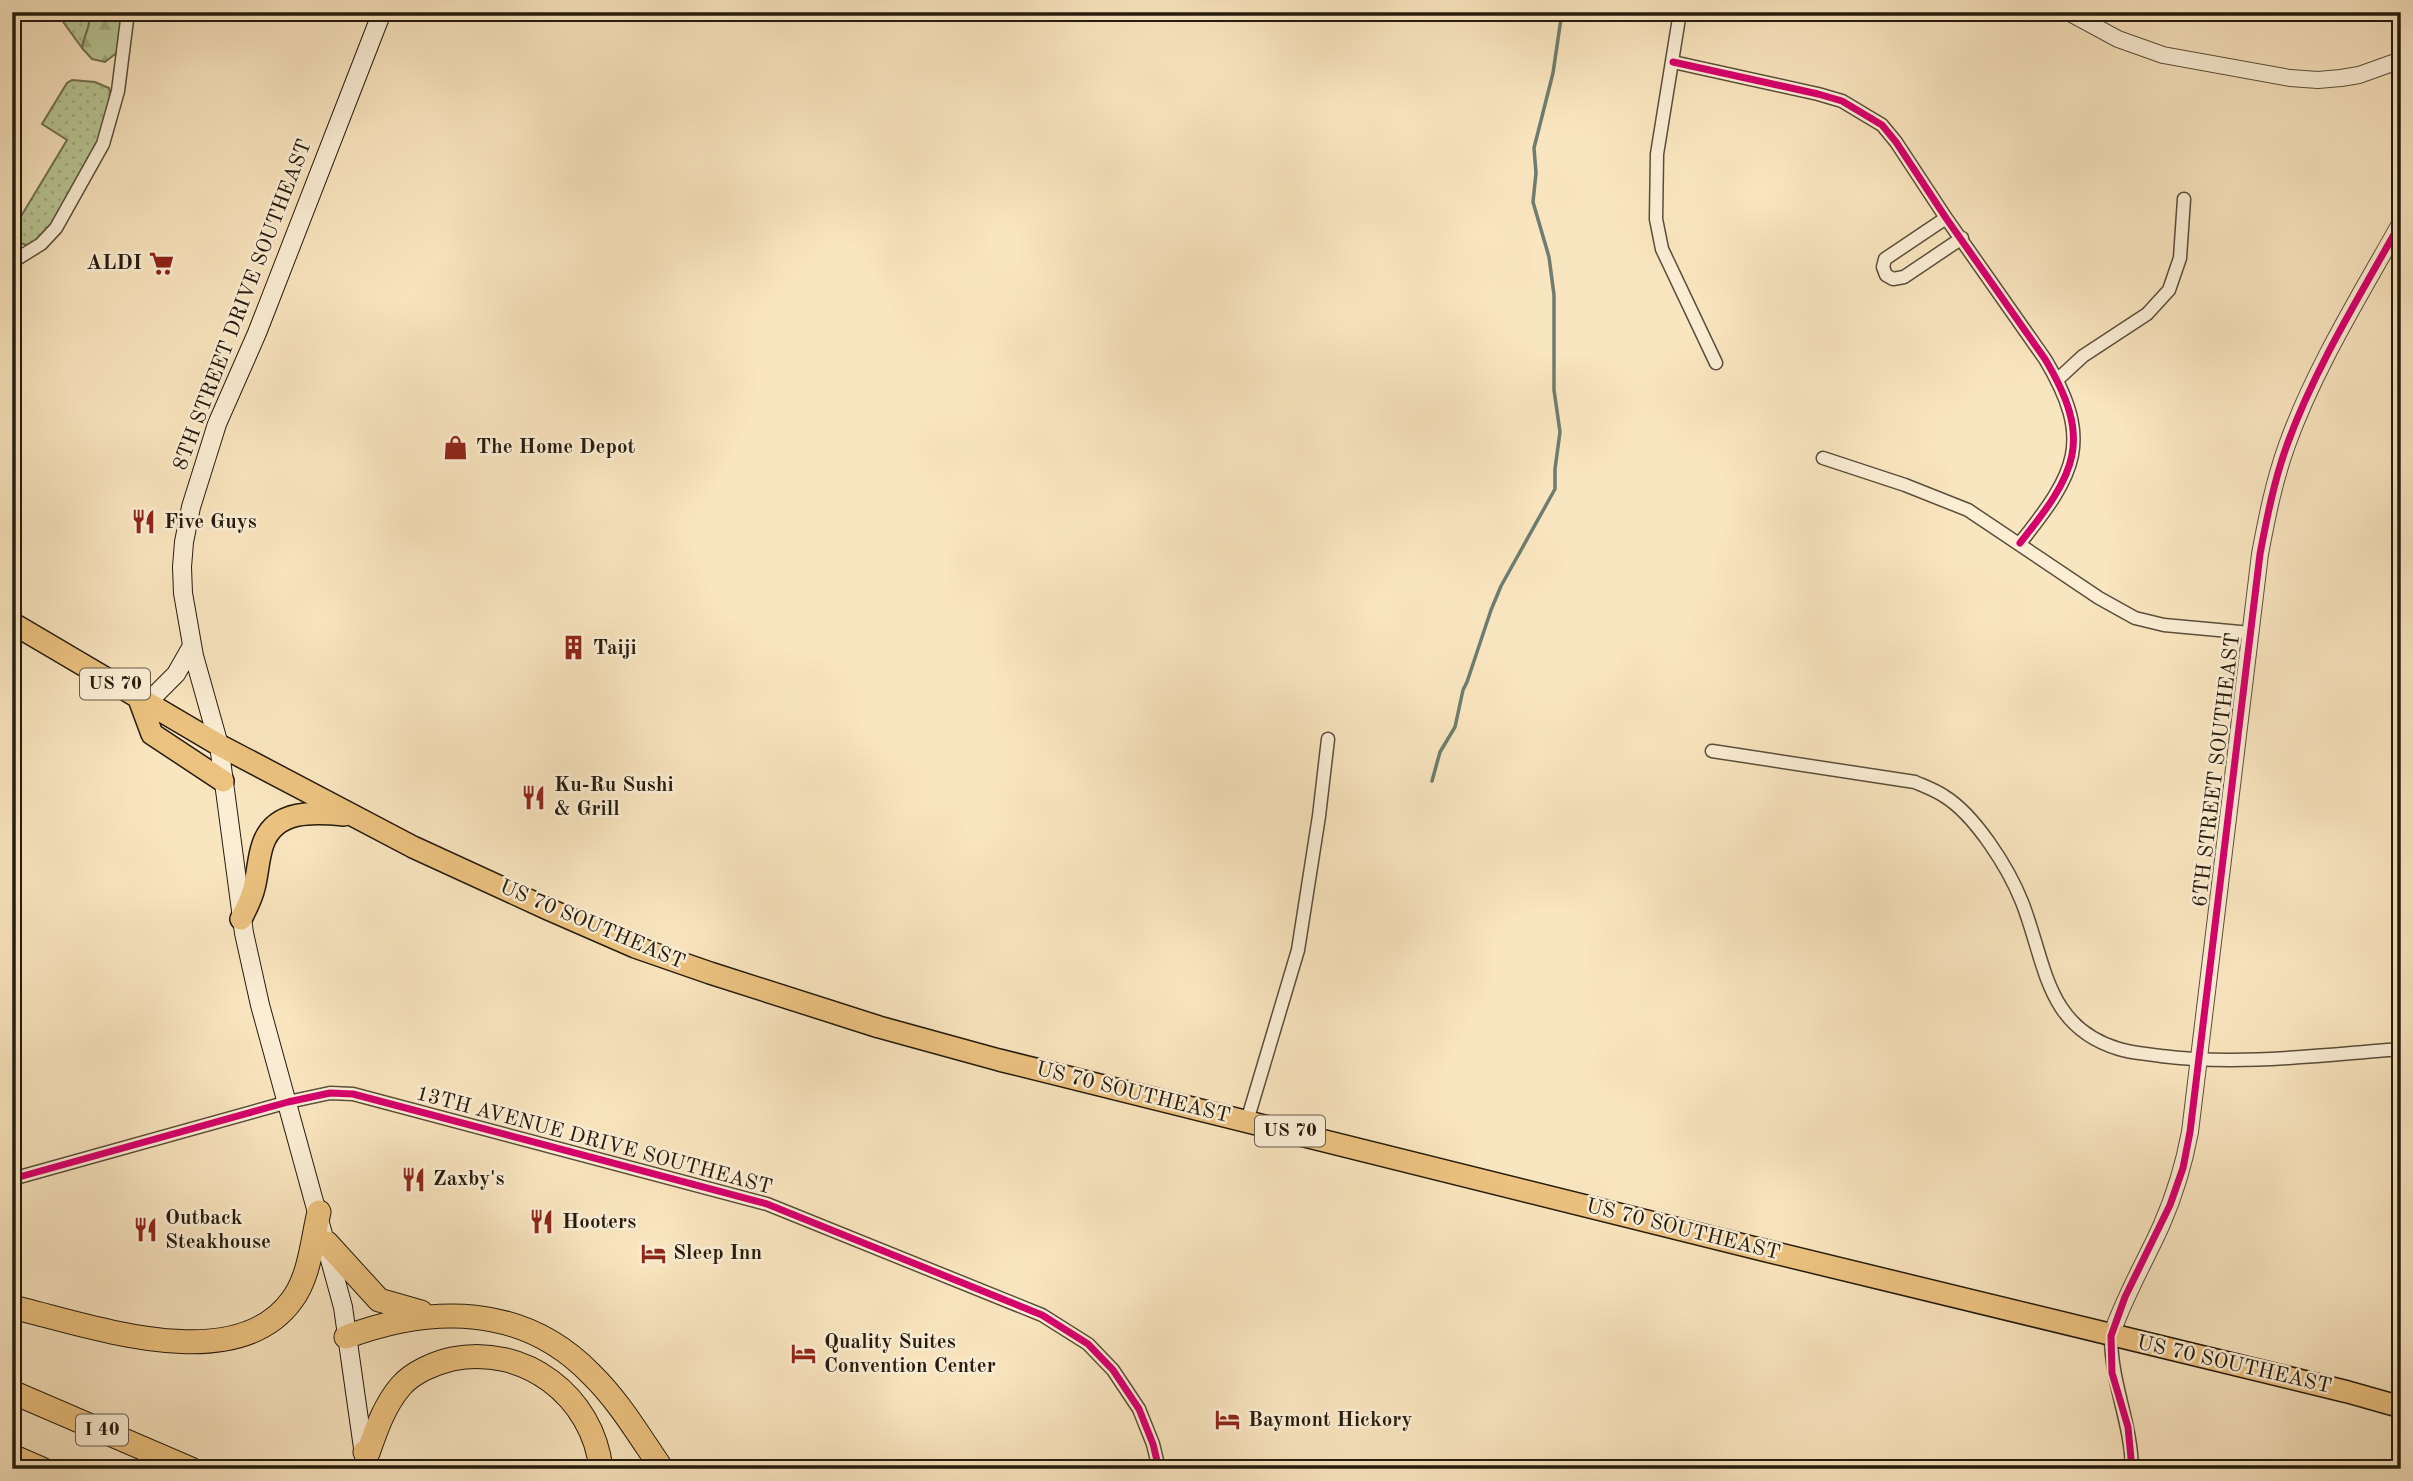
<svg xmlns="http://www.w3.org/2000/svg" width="2413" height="1481" font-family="'Old Standard TT',serif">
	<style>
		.grass { fill: url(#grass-dots); stroke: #6f7051; stroke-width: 2 }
		.forest { fill: url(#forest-firs); stroke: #6f7051; stroke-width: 2 }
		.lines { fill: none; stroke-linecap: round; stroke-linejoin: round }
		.stream { stroke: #6e7d6f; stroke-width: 3.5 }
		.minor-casing { stroke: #5a4e3a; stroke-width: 15 }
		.tertiary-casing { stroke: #5a4e3a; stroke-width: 18 }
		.secondary-casing { stroke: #251b0d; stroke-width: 20 }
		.primary-casing { stroke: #251b0d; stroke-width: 24 }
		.motorway-casing { stroke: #251b0d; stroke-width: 25 }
		.minor { stroke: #fbeed5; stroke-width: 12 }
		.tertiary { stroke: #fbeed5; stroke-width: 16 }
		.secondary { stroke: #fbeed5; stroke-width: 18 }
		.primary { stroke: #ecc280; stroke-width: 21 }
		.motorway { stroke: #ecc280; stroke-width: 23 }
		.cycleway-casing { stroke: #fbeed5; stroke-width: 11 }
		.cycleway { stroke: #d6006c; stroke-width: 7 }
		.labels { text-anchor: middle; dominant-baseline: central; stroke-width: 5; stroke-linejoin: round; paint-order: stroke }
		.shield { fill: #fbeed5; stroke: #655a49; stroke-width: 2 }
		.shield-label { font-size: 19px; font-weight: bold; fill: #251b0d }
		.poi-label { font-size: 21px; font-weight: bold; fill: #251b0d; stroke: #fbeed5; text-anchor: start }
		.street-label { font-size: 21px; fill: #251b0d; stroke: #fbeed5 }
	</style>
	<defs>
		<pattern id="grass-dots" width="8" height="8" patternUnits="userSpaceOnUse" patternTransform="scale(1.75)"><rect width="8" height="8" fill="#b9c695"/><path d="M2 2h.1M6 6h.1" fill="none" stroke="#9faa7f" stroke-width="1.8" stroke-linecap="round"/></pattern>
		<pattern id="forest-firs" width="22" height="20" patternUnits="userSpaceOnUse" patternTransform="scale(1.75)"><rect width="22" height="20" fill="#b9c695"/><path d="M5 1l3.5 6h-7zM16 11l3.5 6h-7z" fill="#9faa7f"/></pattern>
	</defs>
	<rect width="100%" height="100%" fill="#f9e5bf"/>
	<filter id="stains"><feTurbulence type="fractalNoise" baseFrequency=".00286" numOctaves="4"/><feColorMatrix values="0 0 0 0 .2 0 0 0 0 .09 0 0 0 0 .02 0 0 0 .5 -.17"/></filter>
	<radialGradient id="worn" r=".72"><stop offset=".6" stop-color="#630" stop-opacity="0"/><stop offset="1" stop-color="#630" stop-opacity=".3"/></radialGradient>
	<path class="grass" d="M56,12H90C92,29 84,33 82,48Z
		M72,80L95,82L109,88L112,100L103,133L48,232L34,243L26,245L12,240V227L14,228L67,140L42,124L67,83Z"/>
	<path class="forest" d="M90,12H124L119,51L105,62L92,59L82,48C84,34 91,27 90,12Z"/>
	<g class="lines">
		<path class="stream" d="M1432,781L1440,752L1455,727L1463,690L1467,682L1491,610L1501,586L1555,489V469L1560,432L1554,390V295L1549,257L1533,202L1536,173L1534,148L1553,73L1562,12"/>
		<defs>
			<path id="minor" d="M1680,12L1657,154L1656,219L1662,249L1716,363
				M1673,62L1818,94L1842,101L1882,125L1896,142L1946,218L2045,359C2094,441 2076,473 2020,543
				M1946,218L1885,259L1883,267L1886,275L1893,279L1904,277L1962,238
				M12,262L41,244L56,228L103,144L118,91L128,12
				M2057,380L2083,356L2147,314L2169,290L2180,258L2184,199
				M1823,458L1905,485L1968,510L2099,598L2135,618L2164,625L2251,633
				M1712,751L1915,782C1924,786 1935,790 1944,796C1975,815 2008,867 2022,902C2046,963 2045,1027 2119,1049C2132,1053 2148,1054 2161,1056C2240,1066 2321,1055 2401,1049
				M1247,1121L1298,950L1319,816L1328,739
				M12,1179L288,1102L330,1093L353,1094L767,1204L1042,1315L1088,1344L1113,1370L1139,1409L1153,1444L1159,1469
				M2111,1336C2111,1384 2131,1421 2132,1469"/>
			<path id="tertiary" d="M2068,12L2118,39L2163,55L2290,78L2318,80L2341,78L2359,75L2401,60
				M2111,1336C2124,1297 2145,1262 2162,1224C2175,1194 2184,1164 2190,1132L2260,554C2267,517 2274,481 2287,445C2315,367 2361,294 2401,222"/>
			<path id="secondary" d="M148,702L176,674L192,646
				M366,1469L343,1307L260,1005L244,933L219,745L194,656L183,593L182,567L184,542L191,507L217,424L257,333L382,12"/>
			<path id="primary" d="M12,623L219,745L413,847L548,909L635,947L710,973L879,1027L999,1060L1767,1251L2348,1392L2401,1407
				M139,699L152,734L223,781
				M241,919C246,909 252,898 254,888C258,873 258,858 263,844C275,809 315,812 344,815"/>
			<path id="motorway" d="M327,1243L379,1300L421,1312
				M12,1307C89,1325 235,1379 292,1300C310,1276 312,1241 319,1212
				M346,1337C432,1305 523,1304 591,1374C619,1401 640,1437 662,1469
				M12,1392L191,1469
				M365,1452L368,1453C376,1430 385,1404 401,1386C413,1372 435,1363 452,1359C524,1344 593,1396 601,1469
				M12,1456L42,1469"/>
		</defs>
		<use href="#minor" class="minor-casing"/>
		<use href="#tertiary" class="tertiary-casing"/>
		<use href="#secondary" class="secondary-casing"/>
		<use href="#primary" class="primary-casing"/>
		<use href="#motorway" class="motorway-casing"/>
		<use href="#minor" class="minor"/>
		<use href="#tertiary" class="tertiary"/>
		<use href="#secondary" class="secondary"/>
		<use href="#primary" class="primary"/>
		<use href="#motorway" class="motorway"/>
		<defs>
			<path id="cycleway" d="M1673,62L1818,94L1842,101L1882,125L1896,142L1946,218L2045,359C2094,441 2076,473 2020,543
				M12,1179L288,1102L330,1093L353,1094L767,1204L1042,1315L1088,1344L1113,1370L1139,1409L1153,1444L1159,1469
				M2132,1469L2128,1427L2112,1373L2111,1336L2125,1297L2170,1205L2183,1168L2190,1132L2260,554C2267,517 2274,481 2287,445C2315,367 2361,294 2401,222"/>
		</defs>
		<use href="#cycleway" class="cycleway-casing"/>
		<use href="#cycleway" class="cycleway"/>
	</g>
	<defs>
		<symbol id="supermarket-bare" viewBox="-9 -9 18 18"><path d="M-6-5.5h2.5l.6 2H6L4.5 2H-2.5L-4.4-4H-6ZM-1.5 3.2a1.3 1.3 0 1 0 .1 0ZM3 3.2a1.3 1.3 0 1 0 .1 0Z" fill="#8f2418" stroke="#fbeed5" stroke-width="2.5" paint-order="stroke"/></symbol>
		<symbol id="shop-bare" viewBox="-9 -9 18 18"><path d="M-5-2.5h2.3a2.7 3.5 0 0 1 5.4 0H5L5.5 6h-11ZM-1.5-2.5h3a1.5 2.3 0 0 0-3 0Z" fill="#8f2418" stroke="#fbeed5" stroke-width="2.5" paint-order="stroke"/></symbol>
		<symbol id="restaurant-bare" viewBox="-9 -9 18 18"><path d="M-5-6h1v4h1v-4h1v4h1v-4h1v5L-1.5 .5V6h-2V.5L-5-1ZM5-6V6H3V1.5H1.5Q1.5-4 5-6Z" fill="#8f2418" stroke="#fbeed5" stroke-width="2.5" paint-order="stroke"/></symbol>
		<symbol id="building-bare" viewBox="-9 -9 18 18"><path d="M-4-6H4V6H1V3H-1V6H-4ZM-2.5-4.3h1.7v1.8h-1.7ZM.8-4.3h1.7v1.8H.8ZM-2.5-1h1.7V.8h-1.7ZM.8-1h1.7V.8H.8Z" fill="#8f2418" stroke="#fbeed5" stroke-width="2.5" paint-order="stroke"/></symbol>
		<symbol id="hotel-bare" viewBox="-9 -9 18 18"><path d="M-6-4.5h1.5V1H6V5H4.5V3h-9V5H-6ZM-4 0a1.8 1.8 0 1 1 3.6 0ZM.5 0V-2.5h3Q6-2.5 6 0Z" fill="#8f2418" stroke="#fbeed5" stroke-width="2.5" paint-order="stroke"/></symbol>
	</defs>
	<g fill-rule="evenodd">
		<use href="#supermarket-bare" x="144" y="246" width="35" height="35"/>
		<use href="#shop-bare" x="438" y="430" width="35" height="35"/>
		<use href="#restaurant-bare" x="126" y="504" width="35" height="35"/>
		<use href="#building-bare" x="556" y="630" width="35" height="35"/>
		<use href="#restaurant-bare" x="516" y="780" width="35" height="35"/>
		<use href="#restaurant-bare" x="396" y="1162" width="35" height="35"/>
		<use href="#restaurant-bare" x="524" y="1204" width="35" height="35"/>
		<use href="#restaurant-bare" x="128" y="1212" width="35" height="35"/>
		<use href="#hotel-bare" x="636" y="1236" width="35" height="35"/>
		<use href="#hotel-bare" x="786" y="1336" width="35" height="35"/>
		<use href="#hotel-bare" x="1210" y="1402" width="35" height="35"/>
	</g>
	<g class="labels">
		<g class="shield">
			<rect x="80" y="668.5" width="70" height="31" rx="5"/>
			<rect x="1255" y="1115.5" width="70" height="31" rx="5"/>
			<rect x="76" y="1414.5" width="52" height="31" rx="5"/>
		</g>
		<g class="shield-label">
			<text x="115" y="684">US 70</text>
			<text x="1290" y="1131">US 70</text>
			<text x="102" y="1430">I 40</text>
		</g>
		<g class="poi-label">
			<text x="142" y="263" text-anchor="end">ALDI</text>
			<text x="476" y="447">The Home Depot</text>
			<text x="164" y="522">Five Guys</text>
			<text x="593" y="648">Taiji</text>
			<text x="554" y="785">Ku-Ru Sushi<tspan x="554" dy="24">&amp; Grill</tspan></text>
			<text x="433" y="1179">Zaxby's</text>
			<text x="165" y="1218">Outback<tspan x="165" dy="24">Steakhouse</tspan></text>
			<text x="562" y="1222">Hooters</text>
			<text x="673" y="1253">Sleep Inn</text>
			<text x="824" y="1342">Quality Suites<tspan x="824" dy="24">Convention Center</tspan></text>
			<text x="1248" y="1420">Baymont Hickory</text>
		</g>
		<g class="street-label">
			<text transform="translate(243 305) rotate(-69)">8TH STREET DRIVE SOUTHEAST</text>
			<text transform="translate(2217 770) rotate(-83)">6TH STREET SOUTHEAST</text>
			<text transform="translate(592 925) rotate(23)">US 70 SOUTHEAST</text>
			<text transform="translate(1133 1093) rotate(14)">US 70 SOUTHEAST</text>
			<text transform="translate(594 1141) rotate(15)">13TH AVENUE DRIVE SOUTHEAST</text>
			<text transform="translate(1683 1230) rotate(14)">US 70 SOUTHEAST</text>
			<text transform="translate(2234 1365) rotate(13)">US 70 SOUTHEAST</text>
		</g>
	</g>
	<rect width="2413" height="1481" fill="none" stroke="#f9e5bf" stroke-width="42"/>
	<rect x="14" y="14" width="2385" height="1453" fill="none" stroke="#251b0d" stroke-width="3.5"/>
	<rect x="21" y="21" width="2371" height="1439" fill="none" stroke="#251b0d" stroke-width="2"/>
	<rect width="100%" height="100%" filter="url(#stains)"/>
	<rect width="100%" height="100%" fill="url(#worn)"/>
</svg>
